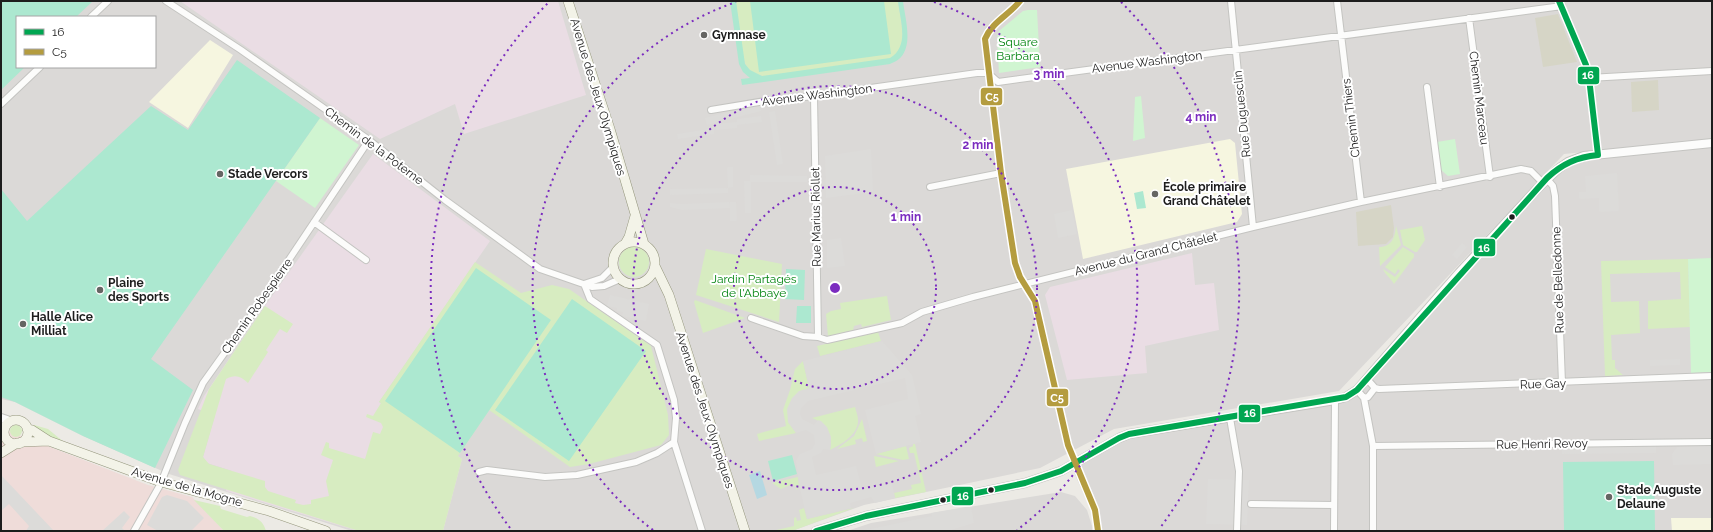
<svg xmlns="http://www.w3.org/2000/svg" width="1713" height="532" font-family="Raleway,sans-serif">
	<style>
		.residential { fill: #dbd9d7; fill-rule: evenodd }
		.commercial { fill: #efdcd9 }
		.industrial { fill: #eadde4 }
		.education { fill: #f6f6e0 }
		.construction { fill: #d6d5c6 }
		.grass { fill: #d7ecc1 }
		.park { fill: #d0f5d1 }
		.pitch { fill: #ace8d0 }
		.parking { fill: #dcdbd9 }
		.water { fill: #b5d8e2 }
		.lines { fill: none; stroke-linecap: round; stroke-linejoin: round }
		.minor-casing { stroke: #c4c4c1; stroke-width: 8 }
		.tertiary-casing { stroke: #c4c4c1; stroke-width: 10 }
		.secondary-casing { stroke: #94967c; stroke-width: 10 }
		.minor { stroke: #fcfcfb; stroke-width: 6 }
		.tertiary { stroke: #fcfcfb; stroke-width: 8 }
		.secondary { stroke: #f3f3e8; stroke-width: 9 }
		.bus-1-casing { stroke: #fff; stroke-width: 9 }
		.bus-2-casing { stroke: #fff; stroke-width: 9 }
		.bus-1 { stroke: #00a651; stroke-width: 6 }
		.bus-2 { stroke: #b49c3f; stroke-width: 6 }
		.ring { fill: none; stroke: #7b2cbf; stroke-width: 2; stroke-dasharray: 2 4 }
		.poi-dot { fill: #656563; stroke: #fff; stroke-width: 1.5 }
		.bus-dot { fill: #1d1d1d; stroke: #fff; stroke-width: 1.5 }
		.labels { text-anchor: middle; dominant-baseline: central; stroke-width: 4; stroke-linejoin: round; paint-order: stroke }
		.poi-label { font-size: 12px; font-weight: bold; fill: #1d1d1d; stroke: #fff; text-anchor: start }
		.park-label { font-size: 12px; fill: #02840f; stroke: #fff }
		.street-label { font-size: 12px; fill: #1d1d1d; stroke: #fff }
		.centre { fill: #7b2cbf; stroke: #fff; stroke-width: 2 }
		.ring-label { font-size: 12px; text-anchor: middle; font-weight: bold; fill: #7b2cbf; stroke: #fff; stroke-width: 4; stroke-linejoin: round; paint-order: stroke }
		.line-badge { stroke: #fff; stroke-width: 1.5 }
		.badge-label { font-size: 11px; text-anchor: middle; font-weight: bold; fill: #fff }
	</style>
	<rect width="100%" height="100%" fill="#eceae5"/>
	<path class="residential" d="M1,1H1712V140L1564,154L1339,391L1114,429L1040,468L864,505L792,531H352L169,474L83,436L15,402L1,399ZM17,17H155V67H17Z
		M1712,143V531H1098L1076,465L1119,438L1346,397L1568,162Z
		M1061,492L1075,496L1087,510L1092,526V531H847L871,523Z"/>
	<path class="commercial" d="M1,428L148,485L192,497L224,531H1Z"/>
	<path class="industrial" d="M180,1H558L586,95L464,134L455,104L380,139Z
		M373,154L490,241L379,402L462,459L443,531H358L226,491L232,471L207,463L203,457L215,415L198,409L204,396L265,306Z
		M1192,253L1195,285L1214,283L1219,330L1145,346L1147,373L1067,380L1045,295L1050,287Z"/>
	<path class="education" d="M210,40L233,55L188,128L149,102Z
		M1230,139L1235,143L1242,214L1237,222L1083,259L1066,169Z
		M1671,518H1712V531H1672Z"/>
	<path class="construction" d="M1558,14L1577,62L1543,67L1535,18Z
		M1658,80L1659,110L1632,112L1631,82Z
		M1391,205L1394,228L1393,237L1386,244L1358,246L1356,212Z"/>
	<path class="grass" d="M736,1H898C900,20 912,53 886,60L766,76C758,76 751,73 747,67C741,59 736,12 736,1Z
		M1396,226L1401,245L1380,266L1379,247C1392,247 1395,237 1396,226Z
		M1422,226L1425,240L1417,252H1415L1403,245L1400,230Z
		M619 262a15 15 0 1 1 30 0a15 15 0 1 1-30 0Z
		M1403,247L1414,254V257L1394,284C1391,278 1385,275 1383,269L1395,277L1400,271L1398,269L1395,274L1385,267Z
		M706,249L782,264L779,322L696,295Z
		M1688,259L1690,327L1648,329V301L1681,299L1680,272L1610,274L1611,302L1639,301L1640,333L1611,335L1612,360H1615V368L1623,375L1605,376L1601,261Z
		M475,262L521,293L552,285L569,289L651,346L668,415L669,435L661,445L589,464L570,467L489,410L458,456L462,459L443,531H359L180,475L178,470L209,389L265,306L293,324L287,333L280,329L266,350L268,352L248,383C241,376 235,374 226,379L203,457L209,464L265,481V487L268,491L296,500L295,503L303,505L311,504V500L329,496L326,481L333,460L321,455L326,442L329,443V448L365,459L373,432L380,434L383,427L381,423L366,417L367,414L373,416L381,403L379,402Z
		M887,296L891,320L862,327L861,324L854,326L853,330L828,336L826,314L831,311L841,309L840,303Z
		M695,300L745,318L703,333L694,302Z
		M878,332L881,341L820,356L817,346Z
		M803,361L809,388L788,422L796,433L759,441L757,434L786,426L783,410L790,390L795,369Z
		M855,407C856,411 858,416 858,420C859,434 841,445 830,450C834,435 825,423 812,418Z
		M862,419L867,441L863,442L862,438L855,440L856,444L837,449L854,436Z
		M10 431a6 6 0 1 1 12 0a6 6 0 1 1-12 0Z
		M34,425L48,429L65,443L44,435L33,426Z
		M913,444H915L926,492L895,498L894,493L912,489L911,485L921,483L914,453H910L909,448L913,446Z
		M906,446L909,459L903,460L876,454Z
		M874,456L899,461L876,467Z
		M798,477L799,487L796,490V487L793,484L781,489L772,483Z
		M194,500L220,506L221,509L247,517L250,516C259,518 264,523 266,531H224Z
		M804,508L807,519L854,508L792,531H772L794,526V518L796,517L797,521L801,520L799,510Z"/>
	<path class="park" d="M1028,10H1037L1040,67L999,73L997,38L999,31L1023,11Z
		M1141,96L1145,138L1133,141L1135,97Z
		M320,118L359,145L315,208L276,181Z
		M1455,139L1460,174L1448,176L1440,169L1437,142Z
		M1712,258V372L1691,373L1688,259Z"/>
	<path class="pitch" d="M1,1H93L76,17H17V67H25L1,90Z
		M730,1H736L745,64L750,70L762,76L890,58C910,46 900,20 898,1H903C905,18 913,43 901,57C899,60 894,62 890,64L742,85L741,79L750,78L743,72L739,64Z
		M750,1H884L891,54L759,72Z
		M237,60L320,118L151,359L193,390L155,468L83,436L15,402L1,397V189L27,221L151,106L188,130Z
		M1143,191L1146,208L1137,209L1134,193Z
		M476,268L551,320L460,453L385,401Z
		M786,269L805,270L804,300L785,299Z
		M572,299L646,351L569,461L495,410Z
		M797,306H811V323H796Z
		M792,455L797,474L773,481L768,461Z
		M1654,461L1655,531H1564L1563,462Z"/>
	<path class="parking" d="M759,104L761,111L707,125L705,118Z
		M775,111L783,164L777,165L769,112Z
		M761,116L762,122L737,125V128L716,130L715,124L737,122V119Z
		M714,128V134L678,139L677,134Z
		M871,149L873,192L826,198L825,156Z
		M727,167H733V187L728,188V193L670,195V189L728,188Z
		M1617,173L1619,211L1599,212V198L1579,199V192H1586L1585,176Z
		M750,175L807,176V182H751V213H745L744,181H750Z
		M729,202L730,207V202H736L737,221H730V208L682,210L670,207V203L682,204Z
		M1072,210L1077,234L1058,238L1054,214Z
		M841,238L845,266L827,268V240Z
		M1462,243L1467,247L1457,259L1452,255Z
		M610,295L649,304L646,321L622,316L623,312L617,311V308L607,306Z
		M882,341L912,375L921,414L915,416L921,442L876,454L865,410L908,399L905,378L808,401L801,408L800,414L802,419L814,425L818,420L821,421L827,427L831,437L830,450L823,449L821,453L812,457L816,475L856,466L862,489L892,483L895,498L875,503L871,497L850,503L851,508L807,519L799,484L796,461L800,454L812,449L815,444L814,435L806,430L796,433L788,422L787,409L792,398L799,391L809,388L803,361Z
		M1680,359V365L1650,366V360Z
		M1656,445V453L1562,454V446Z
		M1712,446V464L1673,465L1672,454L1677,447Z
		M1,475L54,531H26L29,526L9,504L1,511Z
		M1208,479L1249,480L1247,525L1206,524Z
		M167,495L187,501L204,518L191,531H158L147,525L162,497Z
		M971,506L974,523L948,531H861L932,516L931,513Z
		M124,511L130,517L122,528L124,530L123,531H102Z"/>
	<path class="water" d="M760,471L767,495L757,499L749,475Z"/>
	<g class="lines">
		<defs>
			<path id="minor" d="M166,1L241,50L369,140L445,200L540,269L592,287L604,286L620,279
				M1020,1C1010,17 991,20 985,39L1001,173L1015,263L1020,277L1035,301L1068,445L1081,478L1095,510L1098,531
				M1231,1L1253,227
				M1337,1L1361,202
				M1559,1L1586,65L1589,78L1598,155
				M91,17L108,1
				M1469,18L1490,177
				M1589,78L1712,71
				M1427,87L1440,187
				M814,96L818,337
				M1,104L40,67
				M711,110L765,101L814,96L977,73H988L998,82L1562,6
				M1547,179L1553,186L1555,196L1562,383
				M930,187L1001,173
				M314,222L366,260
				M584,284L590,299L657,345L674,400L676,418L674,442L702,531
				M584,284L602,278L613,267
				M751,318L803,336L818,337L827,340L902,323L922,312L973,297L1253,227L1361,202L1521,169L1531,171L1543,183
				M1367,379L1375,388L1379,389L1712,376
				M1357,390L1364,398L1373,446V531
				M1364,398L1368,397L1375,388
				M1230,418L1239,471L1237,531
				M1373,446L1712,442
				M479,472L487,470L545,477L577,475L636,462L657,453L674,442
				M1251,504L1334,505
				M134,531L160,485L185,423L203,383L258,306L369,140
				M1334,531L1335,400"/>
			<path id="tertiary" d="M1,418L10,421
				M1,427L4,431
				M816,531L866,516L1025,483L1061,471L1119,438L1129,434L1335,400L1346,397L1357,390L1459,273L1537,189L1558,169L1568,162L1584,156L1712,143"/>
			<path id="secondary" d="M568,1L610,129L644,244
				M613 263a21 21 0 1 1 42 0a21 21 0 1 1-42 0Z
				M625,244L629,237L635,216
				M655,266L669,295L745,531
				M4 432a12 12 0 1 1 24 0a12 12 0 1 1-24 0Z
				M27,429L32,430L49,441L161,482L269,511L326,531
				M21,442L49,441
				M1,453L17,443"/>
		</defs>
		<use href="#minor" class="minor-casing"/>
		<use href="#tertiary" class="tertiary-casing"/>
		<use href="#secondary" class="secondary-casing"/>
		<use href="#minor" class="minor"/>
		<use href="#tertiary" class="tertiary"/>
		<use href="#secondary" class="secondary"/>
		<defs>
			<path id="bus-1" d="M1559,1L1586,65L1589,78L1598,155
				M816,531L866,516L1025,483L1061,471L1119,438L1129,434L1346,397L1357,390L1547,178C1562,164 1577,157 1598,155"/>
			<path id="bus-2" d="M1020,1C1009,15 992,22 985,39L1001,173L1015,263L1020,277L1035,301L1068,445L1095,510L1098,531"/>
		</defs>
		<use href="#bus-1" class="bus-1-casing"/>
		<use href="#bus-2" class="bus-2-casing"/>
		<use href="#bus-1" class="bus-1"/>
		<use href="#bus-2" class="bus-2"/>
	</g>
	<g class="ring">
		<circle cx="835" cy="288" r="101"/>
		<circle cx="835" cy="288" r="202"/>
		<path d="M653 530A303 303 0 0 1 736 2M934 2A303 303 0 0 1 1017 530"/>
		<path d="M510 528A404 404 0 0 1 549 2M1121 2A404 404 0 0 1 1160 528"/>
	</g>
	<g class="poi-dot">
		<circle cx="704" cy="35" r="4"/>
		<circle cx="220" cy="174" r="4"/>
		<circle cx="1155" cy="194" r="4"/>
		<circle cx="100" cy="290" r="4"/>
		<circle cx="23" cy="324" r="4"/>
		<circle cx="1609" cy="497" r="4"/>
	</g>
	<g class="bus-dot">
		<circle cx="1512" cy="217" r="3.5"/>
		<circle cx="991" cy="490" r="3.5"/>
		<circle cx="943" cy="500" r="3.5"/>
	</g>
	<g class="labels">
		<g class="poi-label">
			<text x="712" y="35">Gymnase</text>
			<text x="228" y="174">Stade Vercors</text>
			<text x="1163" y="187">École primaire<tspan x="1163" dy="14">Grand Châtelet</tspan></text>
			<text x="108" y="283">Plaine<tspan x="108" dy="14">des Sports</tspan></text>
			<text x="31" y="317">Halle Alice<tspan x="31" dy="14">Milliat</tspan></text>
			<text x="1617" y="490">Stade Auguste<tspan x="1617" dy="14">Delaune</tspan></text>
		</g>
		<g class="park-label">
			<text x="1018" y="42">Square<tspan x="1018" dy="14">Barbara</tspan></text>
			<text x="754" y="279">Jardin Partagés<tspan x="754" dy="14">de l'Abbaye</tspan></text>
		</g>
		<g class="street-label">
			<text transform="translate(1147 62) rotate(-7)">Avenue Washington</text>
			<text transform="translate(817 95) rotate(-7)">Avenue Washington</text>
			<text transform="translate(598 97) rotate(73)">Avenue des Jeux Olympiques</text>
			<text transform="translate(1479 98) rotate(83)">Chemin Marceau</text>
			<text transform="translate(1242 114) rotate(-96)">Rue Duguesclin</text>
			<text transform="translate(1351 118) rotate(-97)">Chemin Thiers</text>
			<text transform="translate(374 146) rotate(37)">Chemin de la Poterne</text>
			<text transform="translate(816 217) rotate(-91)">Rue Marius Riollet</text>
			<text transform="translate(1146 254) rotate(-14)">Avenue du Grand Châtelet</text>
			<text transform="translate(1558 280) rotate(-92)">Rue de Belledonne</text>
			<text transform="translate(257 306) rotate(-55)">Chemin Robespierre</text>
			<text transform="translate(1543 384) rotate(-2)">Rue Gay</text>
			<text transform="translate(705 410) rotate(72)">Avenue des Jeux Olympiques</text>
			<text transform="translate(1542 444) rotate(-1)">Rue Henri Revoy</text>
			<text transform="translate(187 487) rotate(16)">Avenue de la Mogne</text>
		</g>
	</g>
	<circle cx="835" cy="288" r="6" class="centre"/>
	<g class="ring-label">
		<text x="1049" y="78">3 min</text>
		<text x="1201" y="121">4 min</text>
		<text x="978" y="149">2 min</text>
		<text x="906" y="221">1 min</text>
	</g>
	<g class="line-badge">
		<rect x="1577" y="66" width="23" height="19" rx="4" fill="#00a651"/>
		<rect x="980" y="87" width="23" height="19" rx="4" fill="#b49c3f"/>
		<rect x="1473" y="238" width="23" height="19" rx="4" fill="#00a651"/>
		<rect x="1046" y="388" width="23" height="19" rx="4" fill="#b49c3f"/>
		<rect x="1238" y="404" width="23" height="19" rx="4" fill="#00a651"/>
		<rect x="951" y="486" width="23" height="20" rx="4" fill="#00a651"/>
	</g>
	<g class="badge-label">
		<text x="1588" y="79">16</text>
		<text x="992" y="101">C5</text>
		<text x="1484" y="252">16</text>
		<text x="1057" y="402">C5</text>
		<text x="1250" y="417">16</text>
		<text x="963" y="500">16</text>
	</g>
	<rect width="1713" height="532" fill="none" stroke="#1d1d1d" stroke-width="4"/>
	<rect x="16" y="16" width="140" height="52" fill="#ffffff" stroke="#a5a5a5"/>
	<rect x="24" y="29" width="20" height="6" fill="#00a651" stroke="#a5a5a5"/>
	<text x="52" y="36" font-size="12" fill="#1d1d1d">16</text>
	<rect x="24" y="49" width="20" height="6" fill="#b49c3f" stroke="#a5a5a5"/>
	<text x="52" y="56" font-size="12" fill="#1d1d1d">C5</text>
</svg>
